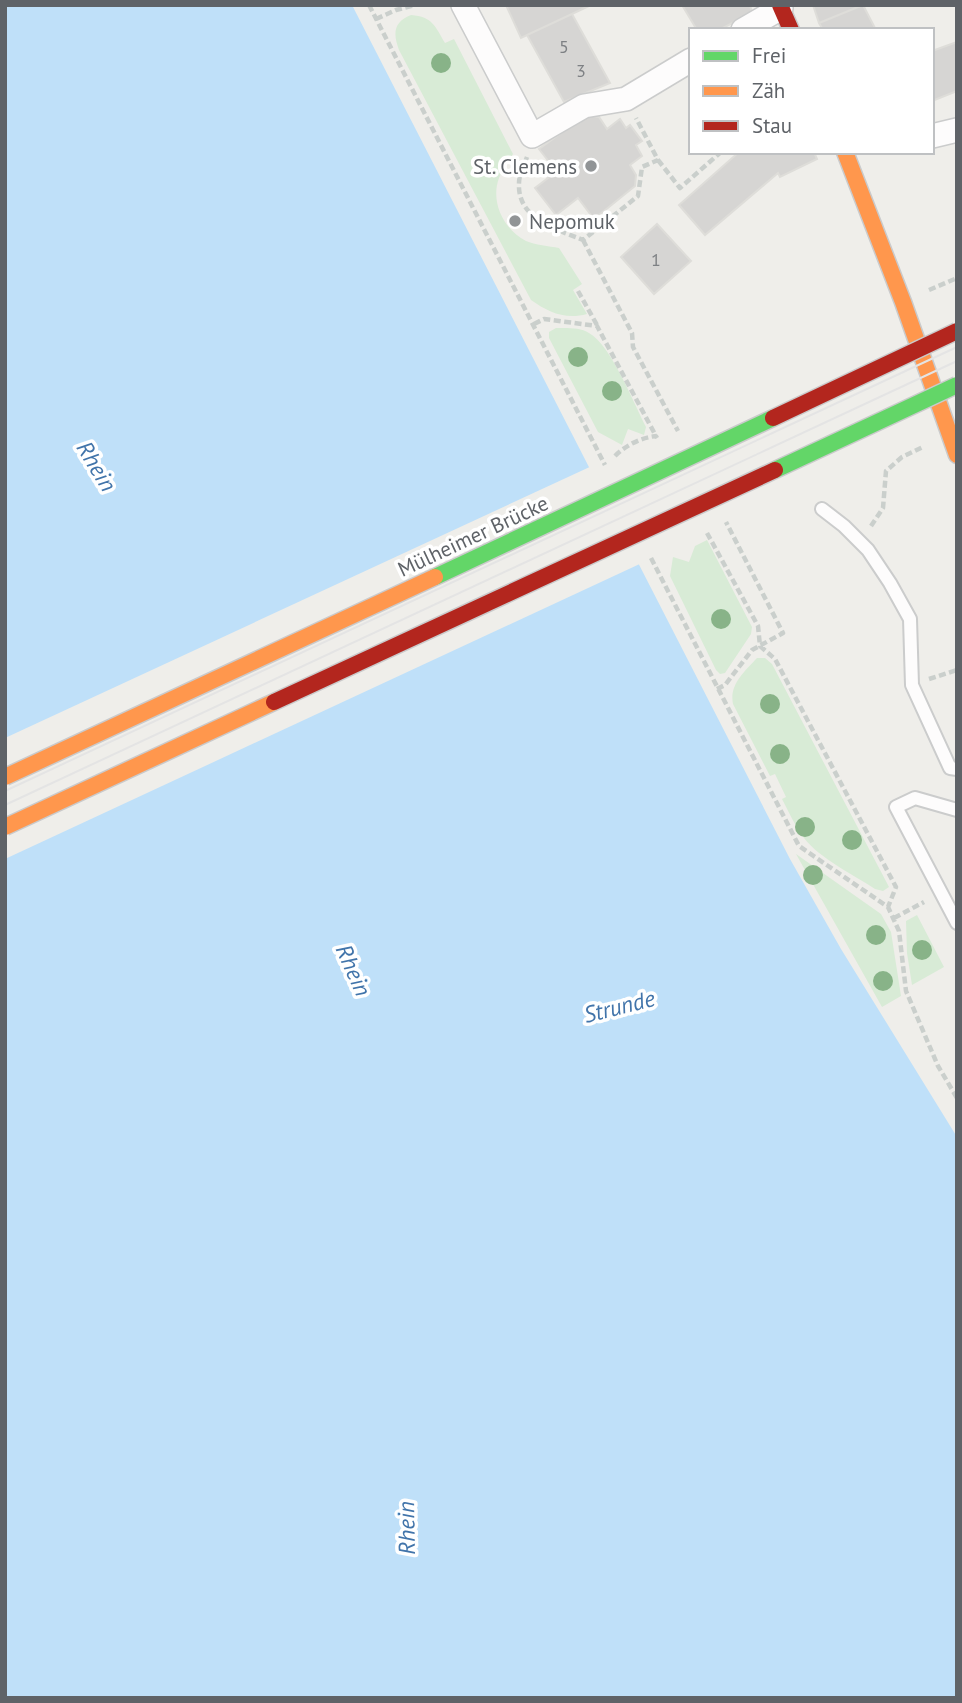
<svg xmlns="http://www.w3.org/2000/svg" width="962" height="1703" font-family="'PT Sans',sans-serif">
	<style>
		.green { fill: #d8ebd6 }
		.water { fill: #bfe0f9 }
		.pier { fill: #efeeea }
		.building { fill: #d6d5d3; stroke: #deddd9; stroke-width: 2 }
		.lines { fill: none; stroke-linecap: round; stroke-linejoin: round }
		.lane-casing { stroke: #cbcccc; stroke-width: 16 }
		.street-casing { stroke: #cbcccc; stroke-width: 26 }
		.slow-casing { stroke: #cacacb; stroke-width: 19 }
		.jam-casing { stroke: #cacacb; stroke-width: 19 }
		.path { stroke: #cacfcc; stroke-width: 4.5; stroke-dasharray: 7 3.5; stroke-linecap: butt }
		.lane { stroke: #fdfcfc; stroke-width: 12 }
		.street { stroke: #fdfcfc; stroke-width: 23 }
		.slow { stroke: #ff974d; stroke-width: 16 }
		.jam { stroke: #b3261e; stroke-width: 16 }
		.tram { stroke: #e4e4e4; stroke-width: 2 }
		.fast-bridge-casing { stroke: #cacacb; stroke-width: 19; stroke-linecap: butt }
		.slow-bridge-casing { stroke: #cacacb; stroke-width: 19; stroke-linecap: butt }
		.jam-bridge-casing { stroke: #cacacb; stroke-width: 19; stroke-linecap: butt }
		.path-bridge { stroke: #cacfcc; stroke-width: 4.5; stroke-dasharray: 7 3.5; stroke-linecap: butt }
		.fast-bridge { stroke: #63d668; stroke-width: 16 }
		.slow-bridge { stroke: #ff974d; stroke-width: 16 }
		.jam-bridge { stroke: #b3261e; stroke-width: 16 }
		.tree { fill: #88b388 }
		.poi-dot { fill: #919496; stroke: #fff; stroke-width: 2.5 }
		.labels { text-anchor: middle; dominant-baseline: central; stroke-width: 7; stroke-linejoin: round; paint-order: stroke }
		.number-label { font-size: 18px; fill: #7e8184 }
		.poi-label { font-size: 21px; fill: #5f6368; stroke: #fff; text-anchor: end }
		.street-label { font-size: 21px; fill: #5f6368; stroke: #fff }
		.water-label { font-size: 23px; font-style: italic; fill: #4174aa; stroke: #fff }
	</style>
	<rect width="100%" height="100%" fill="#efeeea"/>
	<path class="green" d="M411,15C433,17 435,26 445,43L454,39L513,154C508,162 502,170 499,178C490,202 504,230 526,241C535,245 549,246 559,248L582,284L573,290L587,314C565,320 548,312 531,300L399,50C393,34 393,22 411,15Z
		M556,328C566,328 580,327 589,333C611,345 633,402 646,427L644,435L628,429L622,445L598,432L549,338V332Z
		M707,540L752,627L751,634L725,673L720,674L716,670L670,576L673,557L689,562L695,546Z
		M757,658H765L772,664L889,887L883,891L875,889C854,875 819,858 804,838C795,826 789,812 782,799L786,797L775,774L770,776L733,704C729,685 744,672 757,658Z
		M796,854L881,914L891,932L901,996L882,1007Z
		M917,915L944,967L912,985L907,953L906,921Z"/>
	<path class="water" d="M5,5H352L790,859L841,949L957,1137V1698H5Z"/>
	<path class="pier" d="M594,465L644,562L5,859V738Z"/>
	<path class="building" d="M506,5H591L521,38Z
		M682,5H750L752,13L719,30H697Z
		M813,5H863L819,23Z
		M863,5L876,30H823L819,23Z
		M572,14L610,83L564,102L527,35Z
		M957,42V91L932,101V51Z
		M586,115L599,117L607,129L620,119L626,128L630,125L642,141L636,145L642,156L630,165L636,175L635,186L594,219L578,198L556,215L535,188L548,178L544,173L553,167L539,149Z
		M739,152H814L817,159L780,177L778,173L705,235L679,205Z
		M657,224L691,261L654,294L621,257Z"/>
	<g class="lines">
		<defs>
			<path id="lane" d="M822,509L844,526L868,550L890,583L910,619L912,685L950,768L957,769
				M957,810L915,798L896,807L957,923"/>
			<path id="street" d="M463,5L532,136L584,106L626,99L691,60
				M743,30L781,8
				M932,136L957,130"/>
			<path id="slow" d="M845,152L903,302L957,455"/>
			<path id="jam" d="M780,5L791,30"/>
		</defs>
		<use href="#lane" class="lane-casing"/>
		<use href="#street" class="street-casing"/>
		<use href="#slow" class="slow-casing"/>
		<use href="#jam" class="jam-casing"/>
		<path class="path" d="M369,5L605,465
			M376,19L396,10L415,5
			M527,157C524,165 519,175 519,183C517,219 556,229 583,240L638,196L642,167L658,160L636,118
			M658,160L680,188L721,152
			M583,240L632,333L633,347L678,431
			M929,290L957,278
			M578,291L597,325
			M534,324L544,319L597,326L657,438
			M871,526L883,508L886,471L902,457L923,447
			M707,533L758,626L760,646L775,659L896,887L888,907
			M651,558L799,846L888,907L899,931L906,991L938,1066L957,1098
			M929,679L957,670
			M717,689L725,685L752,650L783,633L726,522
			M894,918L924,902"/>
		<use href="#lane" class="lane"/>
		<use href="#street" class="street"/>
		<use href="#slow" class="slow"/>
		<use href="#jam" class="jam"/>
		<path class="tram" d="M5,791L957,347
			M5,805L957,361"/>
		<defs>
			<path id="fast-bridge" d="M775,470L957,385
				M435,577L773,418"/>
			<path id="slow-bridge" d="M5,777L435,577
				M5,827L274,702"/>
			<path id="jam-bridge" d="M773,418L957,331
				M274,702L775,470"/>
		</defs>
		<use href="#fast-bridge" class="fast-bridge-casing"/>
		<use href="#slow-bridge" class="slow-bridge-casing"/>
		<use href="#jam-bridge" class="jam-bridge-casing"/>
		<path class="path-bridge" d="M615,456C626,445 642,437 657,436"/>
		<use href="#fast-bridge" class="fast-bridge"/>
		<use href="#slow-bridge" class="slow-bridge"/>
		<use href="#jam-bridge" class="jam-bridge"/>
	</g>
	<g class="tree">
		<circle cx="441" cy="63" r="10"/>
		<circle cx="578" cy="357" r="10"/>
		<circle cx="612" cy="391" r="10"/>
		<circle cx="721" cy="619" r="10"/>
		<circle cx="770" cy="704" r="10"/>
		<circle cx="780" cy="754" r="10"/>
		<circle cx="805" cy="827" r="10"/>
		<circle cx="852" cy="840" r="10"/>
		<circle cx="813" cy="875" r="10"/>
		<circle cx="876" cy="935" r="10"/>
		<circle cx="922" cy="950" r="10"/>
		<circle cx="883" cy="981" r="10"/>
	</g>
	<g class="poi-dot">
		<circle cx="591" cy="166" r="7"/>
		<circle cx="515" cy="221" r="7"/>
	</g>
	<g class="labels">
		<g class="number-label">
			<text x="564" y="46">5</text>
			<text x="581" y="70">3</text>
			<text x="656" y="259">1</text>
		</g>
		<g class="poi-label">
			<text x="577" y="166">St. Clemens</text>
			<text x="529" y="221" text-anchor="start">Nepomuk</text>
		</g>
		<g class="street-label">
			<text transform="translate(473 536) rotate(-25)">Mülheimer Brücke</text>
		</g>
		<g class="water-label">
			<text transform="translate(97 466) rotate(59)">Rhein</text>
			<text transform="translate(354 970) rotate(66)">Rhein</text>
			<text transform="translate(619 1006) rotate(-14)">Strunde</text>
			<text transform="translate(406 1528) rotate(-91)">Rhein</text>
		</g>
	</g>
	<rect width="962" height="1703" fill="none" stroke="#5f6368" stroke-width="14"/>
	<rect x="689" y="28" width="245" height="126" fill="#ffffff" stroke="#bfc1c3" stroke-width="2"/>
	<rect x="703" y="51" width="35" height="10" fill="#63d668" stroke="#bfc1c3" stroke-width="2"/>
	<text x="752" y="63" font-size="21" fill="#5f6368">Frei</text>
	<rect x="703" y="86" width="35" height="10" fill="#ff974d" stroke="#bfc1c3" stroke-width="2"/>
	<text x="752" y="98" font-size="21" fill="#5f6368">Zäh</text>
	<rect x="703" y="121" width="35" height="10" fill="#b3261e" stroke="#bfc1c3" stroke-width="2"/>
	<text x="752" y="133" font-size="21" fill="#5f6368">Stau</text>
</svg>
